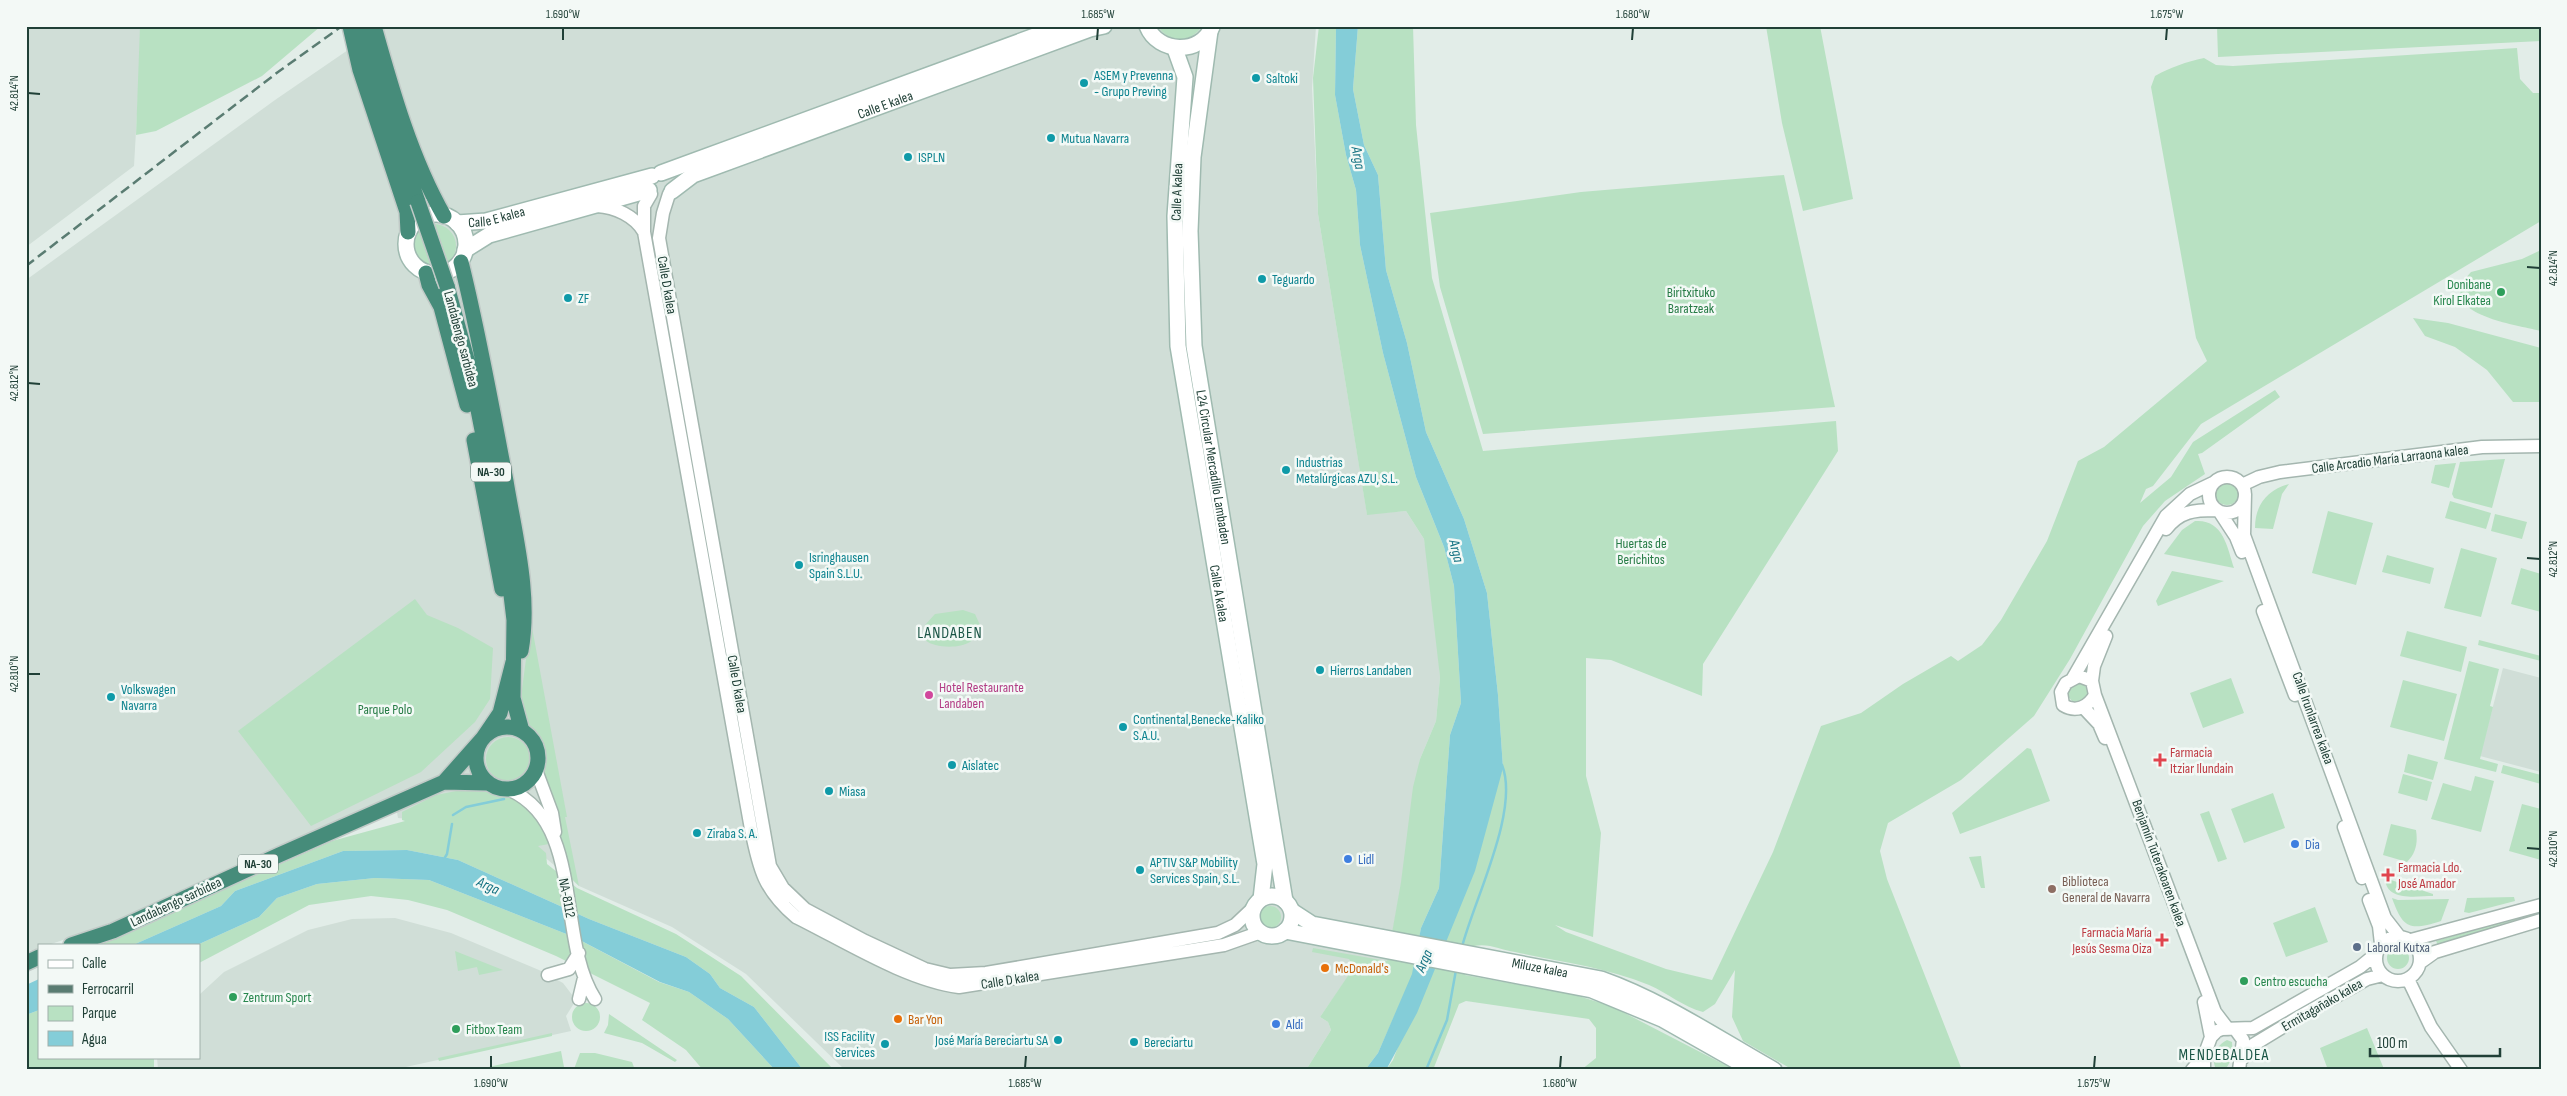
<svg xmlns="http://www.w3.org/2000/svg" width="2567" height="1096" font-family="'Sofia Sans Condensed',sans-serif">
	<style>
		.built { fill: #d0ded7 }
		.green { fill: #b8e1c2 }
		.water { fill: #84cdd8 }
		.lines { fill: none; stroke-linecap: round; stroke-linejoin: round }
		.stream { stroke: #84cdd8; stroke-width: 2.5 }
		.tertiary-casing { stroke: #a4b6af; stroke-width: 15 }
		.secondary-casing { stroke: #9fbab0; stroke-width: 18 }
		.trunk-casing { stroke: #c1cac7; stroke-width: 18 }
		.tertiary { stroke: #fff; stroke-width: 12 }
		.secondary { stroke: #fff; stroke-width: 15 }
		.trunk { stroke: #468c7a; stroke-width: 15 }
		.rail { stroke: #5a7c72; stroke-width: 2.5; stroke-dasharray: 10 5; stroke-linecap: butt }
		.trunk-bridge-casing { stroke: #c1cac7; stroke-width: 18; stroke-linecap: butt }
		.trunk-bridge { stroke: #468c7a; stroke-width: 15 }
		.ticks { fill: none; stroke: #204037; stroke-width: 2 }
		.culture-dot { fill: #0f9aa8; stroke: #f3f9f6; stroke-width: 2 }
		.leisure-dot { fill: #2e9e5b; stroke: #f3f9f6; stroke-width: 2 }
		.hotel-dot { fill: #d1479c; stroke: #f3f9f6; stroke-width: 2 }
		.health-dot { fill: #e0444e; stroke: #f3f9f6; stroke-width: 2 }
		.shop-dot { fill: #3f7fe0; stroke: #f3f9f6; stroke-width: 2 }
		.education-dot { fill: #8d6e63; stroke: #f3f9f6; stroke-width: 2 }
		.service-dot { fill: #5c6f8a; stroke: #f3f9f6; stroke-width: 2 }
		.food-dot { fill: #e8710a; stroke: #f3f9f6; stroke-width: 2 }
		.labels { text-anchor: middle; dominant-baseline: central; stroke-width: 5; stroke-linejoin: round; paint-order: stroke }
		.shield { fill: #f3f9f6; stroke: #5f7870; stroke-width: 1 }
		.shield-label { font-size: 12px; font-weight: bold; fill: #204037 }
		.culture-label { font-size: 14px; fill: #0d838f; stroke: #f3f9f6; text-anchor: start }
		.street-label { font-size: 14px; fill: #204037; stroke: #f3f9f6 }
		.leisure-label { font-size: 14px; fill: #27864d; stroke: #f3f9f6; text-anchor: start }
		.park-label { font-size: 14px; fill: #267b45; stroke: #f3f9f6 }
		.hotel-label { font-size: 14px; fill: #b23c85; stroke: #f3f9f6; text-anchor: start }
		.health-label { font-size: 14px; fill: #be3a42; stroke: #f3f9f6; text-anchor: start }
		.shop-label { font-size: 14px; fill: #366cbe; stroke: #f3f9f6; text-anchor: start }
		.education-label { font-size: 14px; fill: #785e54; stroke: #f3f9f6; text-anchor: start }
		.service-label { font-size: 14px; fill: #4e5e75; stroke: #f3f9f6; text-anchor: start }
		.food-label { font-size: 14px; fill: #c56008; stroke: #f3f9f6; text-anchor: start }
		.water-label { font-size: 15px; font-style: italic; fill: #147282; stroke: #f3f9f6 }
		.quarter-label { font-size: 16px; letter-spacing: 1px; fill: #1a5545; stroke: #f3f9f6 }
		.neatline { fill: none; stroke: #204037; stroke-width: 2 }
		.ticks-label { font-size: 12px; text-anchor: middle; fill: #204037 }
	</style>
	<rect width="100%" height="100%" fill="#e2ede8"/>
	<path class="built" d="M26,26H142L134,166L26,247Z
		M383,26H1316L1312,88L1318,214L1367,514L1406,511L1424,539L1435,599L1440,677L1436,721L1420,759L1408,846L1388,958L1387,961L1361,958L1320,1017L1328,1022L1331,1030L1306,1070H845L746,974L672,927L579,886L511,829L398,818L397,812L78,935L48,945H39V948L26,952V280L275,100Z
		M2503,668L2541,678V772L2480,756Z
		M395,918L451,933L539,970L563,983L576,1000L566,1016L571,1031L392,1070H325L305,1067L302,1070H158L157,1057H199V995L224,972L308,930L352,919Z"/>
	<path class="green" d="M140,26H321L262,76L156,131L136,135Z
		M1158,26H1202C1191,44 1168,43 1158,26Z
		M1319,26H1336L1335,95L1346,155L1356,190L1360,245L1383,353L1416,477L1444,547L1454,586L1461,703L1450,735L1439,888L1421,928L1413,974L1378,1053L1365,1070H1306L1331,1030L1328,1022L1320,1017L1354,967L1349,959L1312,952L1313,948L1387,961L1401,882L1413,787L1420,759L1436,721L1440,677L1424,539L1406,511L1367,515L1318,214L1313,78Z
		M1358,26H1413L1416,125L1432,278L1483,451L1836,421L1838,451L1703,664L1702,696L1611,660L1586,658V776L1601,833L1593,937L1555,925L1566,932L1666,969L1712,980L1773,852L1821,726L1861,713L1903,684L1951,656L1958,661L1982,645L2001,620L2047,541L2078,461L2104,447L2207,361L2196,338L2151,87L2155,76C2171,67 2186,62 2204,58L2216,65L2233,66L2517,48L2520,79L2533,93H2541V221L2201,424L2153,486L2146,489L2140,503L2171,477L2193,442L2275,390L2280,397L2202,453L2198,454L2205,474L2165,501L2143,526L2070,659L2034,716L1961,780L1888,823L1880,851L1887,879L1962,1070H1793L1743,1041L1732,1017L1735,970L1715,1004L1703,1012C1683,1007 1668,993 1649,985C1606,967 1561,962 1515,952C1501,950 1489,943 1474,946L1465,975L1575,995L1611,1006L1735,1070H1581L1596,1058V1028L1589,1019L1466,1001L1459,1004L1433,1070H1386L1393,1060L1503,768L1498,695L1487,593L1464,519L1426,432L1407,343L1386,270L1378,175L1364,145L1353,89Z
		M1766,26H1820L1853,199L1803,211L1782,123Z
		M2217,26H2541V41L2218,57Z
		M1784,175L1835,407L1483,434L1440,287L1430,213L1581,192Z
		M412 246a22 22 0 1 1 44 0a22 22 0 1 1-44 0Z
		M2541,250V331C2515,324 2431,314 2471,272L2522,259Z
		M2413,318L2448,323L2541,348V402H2513L2487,370L2455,347L2425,336Z
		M2505,459L2492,508L2454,498L2452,494L2460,462Z
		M2456,463L2449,488L2431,483L2435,465Z
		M2215 493a12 12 0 1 1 24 0a12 12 0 1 1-24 0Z
		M2289,484L2282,494L2273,529L2255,528C2255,505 2267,490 2289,484Z
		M2450,501L2491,513L2486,529L2445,518Z
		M2328,511L2373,523L2356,585L2312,573Z
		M2495,514L2527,522L2522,539L2491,531Z
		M2195,521C2223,519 2227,546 2234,568L2164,554L2182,530Z
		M2461,548L2497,558L2481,617L2444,608Z
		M2387,555L2434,568L2430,584L2382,572Z
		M2521,568L2541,574V612L2511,604Z
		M2172,571L2224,581L2158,606L2156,601Z
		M415,599L427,615L458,628L493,648L490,699L475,722L421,772L311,826L238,731Z
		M963,610L975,614L980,625C978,630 976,639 970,642C959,649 934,648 925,640V625L935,614Z
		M531,622L567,817H565L579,886L568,875L557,814L543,774L546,754L541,743L523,718L520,704Z
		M2407,631L2467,647L2461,672L2400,656Z
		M2479,640L2541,656V661L2478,645Z
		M2469,661L2499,669L2490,706L2493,707L2480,759L2498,764L2496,772L2444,759Z
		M2231,678L2244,713L2203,728L2190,693Z
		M2403,680L2457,694L2444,741L2390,727Z
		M2068 693a10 10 0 1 1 20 0a10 10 0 1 1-20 0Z
		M486 759a22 22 0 1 1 44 0a22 22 0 1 1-44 0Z
		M2027,748L2031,749L2050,801L1960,834L1952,813Z
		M2408,754L2438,762L2433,780L2404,772Z
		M2503,765L2541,775V784L2501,773Z
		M2403,774L2432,782L2427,801L2398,793Z
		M2475,776L2494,781L2481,832L2431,819L2443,783L2471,791Z
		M471,788L519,800L543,824L549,844L538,846L546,853L547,864L577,888L676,934L741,976L834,1070H803L754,1007L720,988L710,974L686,957L589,919L458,860L407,850L343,851L235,891L221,906L133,945H98L332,841L405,821L402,820V812L436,795Z
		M2273,793L2285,828L2244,843L2231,809Z
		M2522,804L2541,809V860L2509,851Z
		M2209,811L2227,859L2218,862L2200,814Z
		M2391,824L2416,830C2418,843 2416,853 2407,862L2383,855Z
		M1981,856L1985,888H1981L1969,857Z
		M375,878L429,880L574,937L659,982L689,992L728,1019L775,1070H703L686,1050L642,1020L650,1003L556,956L447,910L408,900L371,896L309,905L199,963L197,945L259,917L277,898L317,884Z
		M2385,878L2433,894V896C2416,896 2386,902 2385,878Z
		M2514,897L2515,901L2469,913L2464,912L2467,898Z
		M2392,898L2398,900L2449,899L2441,921C2410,931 2403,929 2392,898Z
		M1259 917a11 11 0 1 1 22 0a11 11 0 1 1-22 0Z
		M2315,907L2328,942L2286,957L2273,923Z
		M2519,917L2520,921L2438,945L2436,941Z
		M2387 958a11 11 0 1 1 22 0a11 11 0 1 1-22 0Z
		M455,951L503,970L479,975L477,967L458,971Z
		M572 1017a14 14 0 1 1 28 0a14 14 0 1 1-28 0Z
		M39,1010V1057H154V1070H26V1015Z
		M609,1014L677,1060L675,1062L642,1043L604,1033L608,1025Z
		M2367,1028L2384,1069L2328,1070L2320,1048Z
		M552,1033V1036L439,1061L438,1058Z
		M2227,1040L2232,1042L2233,1057L2227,1067L2221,1069L2215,1067C2211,1055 2216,1046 2227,1040Z
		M561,1051L564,1067L574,1069L580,1053H595L632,1062L635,1070H475Z"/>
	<path class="water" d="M1336,26H1358L1353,89L1364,145L1378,175L1386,270L1407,343L1426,432L1464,519L1487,593L1498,695L1503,768L1475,871L1417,1013L1386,1070H1365L1378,1053L1412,974L1421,928L1439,888L1450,735L1461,703L1454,586L1444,547L1416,477L1383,353L1360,245L1356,190L1346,155L1335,95Z
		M407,850L458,860L589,919L686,957L710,974L720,988L754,1007L803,1070H775L728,1019L689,992L660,982L574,937L429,880L375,878L317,884L277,898L259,917L197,945H133L221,906L235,891L343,851Z
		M39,979V1010L26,1015V985Z"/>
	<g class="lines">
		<path class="stream" d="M453,815L466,807L504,799
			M444,859L447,854L452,824
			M1462,947C1474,900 1520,810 1502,765
			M1426,1070L1447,1020L1456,970"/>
		<defs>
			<path id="tertiary" d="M651,194L644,206V232L751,829C759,869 764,890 796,917C845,941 906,980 959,987L1224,945L1261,932
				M669,194L663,213L659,238L770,866L783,888L805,909L865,941L925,969L950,975L986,973L1218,933L1235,925L1253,908
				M597,206C615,207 635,216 644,232
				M2209 495a18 18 0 1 1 36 0a18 18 0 1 1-36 0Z
				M2242,485L2259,477L2280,472L2482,447L2541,446
				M2245,494L2244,535L2385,918L2399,936
				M2219,511L2236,537L2242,552
				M2166,529C2180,511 2194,510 2216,510
				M2263,611L2295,695
				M2079,676L2092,681L2095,695C2088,707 2076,713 2063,705L2061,692L2066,683Z
				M2073,678L2166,516L2190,494L2213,483
				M2092,681L2094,666L2106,636
				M2095,695L2215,1012L2228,1029
				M2083,707L2099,724L2105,738
				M536,770L552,813L555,832
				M510,790C585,824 556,939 595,999
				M2344,827L2362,878
				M2369,900L2379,926L2381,944
				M2376 959a22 22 0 1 1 44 0a22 22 0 1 1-44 0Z
				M2411,940L2541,905
				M2421,962L2435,952L2541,920
				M548,975L569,969L579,953
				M2408,979L2431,1027L2461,1070
				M579,999L584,978
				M2204,1002L2211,1037
				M2235,1029L2243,1040L2239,1070
				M2242,1059L2253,1045L2299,1017L2367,979L2383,975
				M2192,1070L2204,1056
				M2204,1070V1056L2211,1037L2217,1031L2222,1029L2253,1028L2360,967L2376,954"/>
			<g id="secondary">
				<path d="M1147,26C1158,54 1201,55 1212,27"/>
				<path id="s1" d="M1210,31L1193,157L1190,231L1194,346L1285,901"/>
				<path id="s2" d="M1175,49L1185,77L1175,216L1178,346L1265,864L1261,899"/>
				<path d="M661,173L1062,26"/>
				<path id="s3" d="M672,191L693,175L1090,29L1104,26"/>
				<circle cx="436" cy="244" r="30"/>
				<path id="s4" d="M457,223L486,221L652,176"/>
				<path d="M465,250L489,235L649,190"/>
				<circle cx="1272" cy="916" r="20"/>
				<path id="s5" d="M1292,911L1312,924L1601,979C1663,1001 1717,1038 1774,1070"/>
				<path d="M1285,931L1592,990L1662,1019L1752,1070"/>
			</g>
			<path id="trunk" d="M350,26L360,70L407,212L408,232
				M363,26L379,88L418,202
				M374,26C392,90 411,158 444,216
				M461,262C479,334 492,408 506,481C515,536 531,595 521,651
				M426,273L429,285L441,307L467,405
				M447,286L471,374L506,553L514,620L513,698L522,731
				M474,440L502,589
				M476 758a31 31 0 1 1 62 0a31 31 0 1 1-62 0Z
				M444,782L487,783
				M71,945L113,931L279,855L444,782L483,738L500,713L513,662
				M26,963L39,957"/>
		</defs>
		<use href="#tertiary" class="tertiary-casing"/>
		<use href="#secondary" class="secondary-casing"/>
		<use href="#trunk" class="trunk-casing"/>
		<use href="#tertiary" class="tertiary"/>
		<use href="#secondary" class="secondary"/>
		<use href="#trunk" class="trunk"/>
		<path class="rail" d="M26,266L278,72L342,26"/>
		<defs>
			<path id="trunk-bridge" d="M418,202L447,286"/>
		</defs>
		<use href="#trunk-bridge" class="trunk-bridge-casing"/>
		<use href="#trunk-bridge" class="trunk-bridge"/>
	</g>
	<path class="ticks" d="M563,40V28M1097,40L1098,28M1632,40L1633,28M2166,40L2167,28M28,93L40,94M2527,267L2540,268M28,383L40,384M2527,558L2540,559M28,674H40M2527,848L2540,849M491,1068V1056M1025,1068L1026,1056M1560,1068L1561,1056M2094,1068L2095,1056"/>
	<g class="culture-dot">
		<circle cx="1256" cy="78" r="5"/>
		<circle cx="1084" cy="83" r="5"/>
		<circle cx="1051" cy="138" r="5"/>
		<circle cx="908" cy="157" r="5"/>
		<circle cx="1262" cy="279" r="5"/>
		<circle cx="568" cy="298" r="5"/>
		<circle cx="1286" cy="470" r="5"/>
		<circle cx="799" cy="565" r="5"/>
		<circle cx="1320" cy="670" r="5"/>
		<circle cx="111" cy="697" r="5"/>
		<circle cx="1123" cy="727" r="5"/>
		<circle cx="952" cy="765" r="5"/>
		<circle cx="829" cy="791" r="5"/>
		<circle cx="697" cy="833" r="5"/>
		<circle cx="1140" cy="870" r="5"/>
		<circle cx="1058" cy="1040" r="5"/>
		<circle cx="1134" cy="1042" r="5"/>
		<circle cx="885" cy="1044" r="5"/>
	</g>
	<g class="leisure-dot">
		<circle cx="2501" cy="292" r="5"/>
		<circle cx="2244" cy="981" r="5"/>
		<circle cx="233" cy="997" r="5"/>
		<circle cx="456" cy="1029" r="5"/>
	</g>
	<circle class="hotel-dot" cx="929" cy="695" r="5"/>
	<g class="health-dot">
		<path d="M2157.5 752.5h5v5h5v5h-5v5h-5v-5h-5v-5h5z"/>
		<path d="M2385.5 867.5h5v5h5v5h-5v5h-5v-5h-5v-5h5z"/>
		<path d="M2159.5 932.5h5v5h5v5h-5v5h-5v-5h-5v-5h5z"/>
	</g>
	<g class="shop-dot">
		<circle cx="2295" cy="844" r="5"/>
		<circle cx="1348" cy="859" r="5"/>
		<circle cx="1276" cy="1024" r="5"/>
	</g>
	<circle class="education-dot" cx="2052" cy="889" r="5"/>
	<circle class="service-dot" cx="2357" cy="947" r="5"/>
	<g class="food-dot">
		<circle cx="1325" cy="968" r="5"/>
		<circle cx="898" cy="1019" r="5"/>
	</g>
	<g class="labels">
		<g class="shield">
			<rect x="471" y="462.5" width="40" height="19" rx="4"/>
			<rect x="238" y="854.5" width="40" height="19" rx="4"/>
		</g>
		<g class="shield-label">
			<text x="491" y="472">NA-30</text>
			<text x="258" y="864">NA-30</text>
		</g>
		<g class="culture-label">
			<text x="1094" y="75">ASEM y Prevenna<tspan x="1094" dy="16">- Grupo Preving</tspan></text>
			<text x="1266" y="78">Saltoki</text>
			<text x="1061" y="138">Mutua Navarra</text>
			<text x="918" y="157">ISPLN</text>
			<text x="1272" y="279">Teguardo</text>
			<text x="578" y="298">ZF</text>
			<text x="1296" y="462">Industrias<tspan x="1296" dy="16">Metalúrgicas AZU, S.L.</tspan></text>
			<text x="809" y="557">Isringhausen<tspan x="809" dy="16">Spain S.L.U.</tspan></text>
			<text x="1330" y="670">Hierros Landaben</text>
			<text x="121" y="689">Volkswagen<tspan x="121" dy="16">Navarra</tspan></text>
			<text x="1133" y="719">Continental,Benecke-Kaliko<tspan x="1133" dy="16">S.A.U.</tspan></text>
			<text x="962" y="765">Aislatec</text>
			<text x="839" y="791">Miasa</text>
			<text x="707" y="833">Ziraba S. A.</text>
			<text x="1150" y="862">APTIV S&amp;P Mobility<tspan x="1150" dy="16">Services Spain, S.L.</tspan></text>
			<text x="875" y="1036" text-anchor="end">ISS Facility<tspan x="875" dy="16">Services</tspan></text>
			<text x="1048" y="1040" text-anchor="end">José María Bereciartu SA</text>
			<text x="1144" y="1042">Bereciartu</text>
		</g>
		<g class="street-label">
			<text stroke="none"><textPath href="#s3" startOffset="231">Calle E kalea</textPath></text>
			<text transform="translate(1177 192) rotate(-88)">Calle A kalea</text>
			<text stroke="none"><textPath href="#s4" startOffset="40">Calle E kalea</textPath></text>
			<text transform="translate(667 285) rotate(80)">Calle D kalea</text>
			<text transform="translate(461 339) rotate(75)">Landabengo sarbidea</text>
			<text transform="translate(2390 459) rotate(-7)">Calle Arcadio María Larraona kalea</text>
			<text stroke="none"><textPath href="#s1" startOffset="439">L24 Circular Mercadillo Lambaden</textPath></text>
			<text stroke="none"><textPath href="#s2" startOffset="550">Calle A kalea</textPath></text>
			<text transform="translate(737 684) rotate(80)">Calle D kalea</text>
			<text transform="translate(2313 718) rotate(70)">Calle Irunlarrea kalea</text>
			<text transform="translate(2159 863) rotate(70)">Benjamín Tuterakoaren kalea</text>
			<text transform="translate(567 898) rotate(79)">NA-8112</text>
			<text transform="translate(176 902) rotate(-25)">Landabengo sarbidea</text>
			<text stroke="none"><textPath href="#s5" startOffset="256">Miluze kalea</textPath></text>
			<text transform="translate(1010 980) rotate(-9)">Calle D kalea</text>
			<text transform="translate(2322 1005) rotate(-30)">Ermitagañako kalea</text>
		</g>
		<g class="leisure-label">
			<text x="2491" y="284" text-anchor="end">Donibane<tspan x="2491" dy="16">Kirol Elkatea</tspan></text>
			<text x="2254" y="981">Centro escucha</text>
			<text x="243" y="997">Zentrum Sport</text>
			<text x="466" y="1029">Fitbox Team</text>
		</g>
		<g class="park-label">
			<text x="1691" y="292">Biritxituko<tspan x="1691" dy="16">Baratzeak</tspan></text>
			<text x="1641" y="543">Huertas de<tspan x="1641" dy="16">Berichitos</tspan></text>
			<text x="385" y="709">Parque Polo</text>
		</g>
		<g class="hotel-label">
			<text x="939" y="687">Hotel Restaurante<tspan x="939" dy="16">Landaben</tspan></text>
		</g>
		<g class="health-label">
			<text x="2170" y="752">Farmacia<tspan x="2170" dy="16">Itziar Ilundain</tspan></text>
			<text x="2398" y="867">Farmacia Ldo.<tspan x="2398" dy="16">José Amador</tspan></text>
			<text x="2152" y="932" text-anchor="end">Farmacia María<tspan x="2152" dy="16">Jesús Sesma Oiza</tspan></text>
		</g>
		<g class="shop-label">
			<text x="2305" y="844">Dia</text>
			<text x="1358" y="859">Lidl</text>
			<text x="1286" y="1024">Aldi</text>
		</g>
		<g class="education-label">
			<text x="2062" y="881">Biblioteca<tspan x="2062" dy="16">General de Navarra</tspan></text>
		</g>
		<g class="service-label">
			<text x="2367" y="947">Laboral Kutxa</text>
		</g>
		<g class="food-label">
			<text x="1335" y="968">McDonald's</text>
			<text x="908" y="1019">Bar Yon</text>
		</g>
		<g class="water-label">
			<text transform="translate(1358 158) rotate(80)">Arga</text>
			<text transform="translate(1456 551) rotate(76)">Arga</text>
			<text transform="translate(488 886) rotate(25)">Arga</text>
			<text transform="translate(1424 961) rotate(-67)">Arga</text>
		</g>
		<g class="quarter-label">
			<text x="950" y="633">LANDABEN</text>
			<text x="2224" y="1055">MENDEBALDEA</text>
		</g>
	</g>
	<rect width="2567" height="1096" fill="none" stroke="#f3f9f6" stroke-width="55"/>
	<rect x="38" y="944" width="162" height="115" fill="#f3f9f6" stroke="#9fafaa"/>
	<rect x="48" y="960" width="25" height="8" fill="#ffffff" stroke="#9fafaa"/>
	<text x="82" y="968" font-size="15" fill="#204037">Calle</text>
	<rect x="48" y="985" width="25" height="8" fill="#5a7c72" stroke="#9fafaa"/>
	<text x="82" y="994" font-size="15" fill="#204037">Ferrocarril</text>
	<rect x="48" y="1006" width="25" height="15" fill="#b8e1c2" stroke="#9fafaa"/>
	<text x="82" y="1018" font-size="15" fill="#204037">Parque</text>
	<rect x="48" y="1031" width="25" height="15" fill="#84cdd8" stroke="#9fafaa"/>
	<text x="82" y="1044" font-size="15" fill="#204037">Agua</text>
	<path d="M2370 1048v8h130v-8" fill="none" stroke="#204037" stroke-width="2.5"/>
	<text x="2377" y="1048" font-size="15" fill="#204037" stroke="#f3f9f6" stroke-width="4" paint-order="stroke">100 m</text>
	<rect x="28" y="28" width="2512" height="1040" class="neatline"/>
	<g class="ticks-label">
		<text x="563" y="18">1.690°W</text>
		<text x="1098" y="18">1.685°W</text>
		<text x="1633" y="18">1.680°W</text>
		<text x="2167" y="18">1.675°W</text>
		<text transform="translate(14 93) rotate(-90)" y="4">42.814°N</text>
		<text transform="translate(2553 268) rotate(-90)" y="4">42.814°N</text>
		<text transform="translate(14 383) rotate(-90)" y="4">42.812°N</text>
		<text transform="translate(2553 559) rotate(-90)" y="4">42.812°N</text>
		<text transform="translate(14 674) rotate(-90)" y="4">42.810°N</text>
		<text transform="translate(2553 849) rotate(-90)" y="4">42.810°N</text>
		<text x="491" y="1087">1.690°W</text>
		<text x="1025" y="1087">1.685°W</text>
		<text x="1560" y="1087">1.680°W</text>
		<text x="2094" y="1087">1.675°W</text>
	</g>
</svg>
